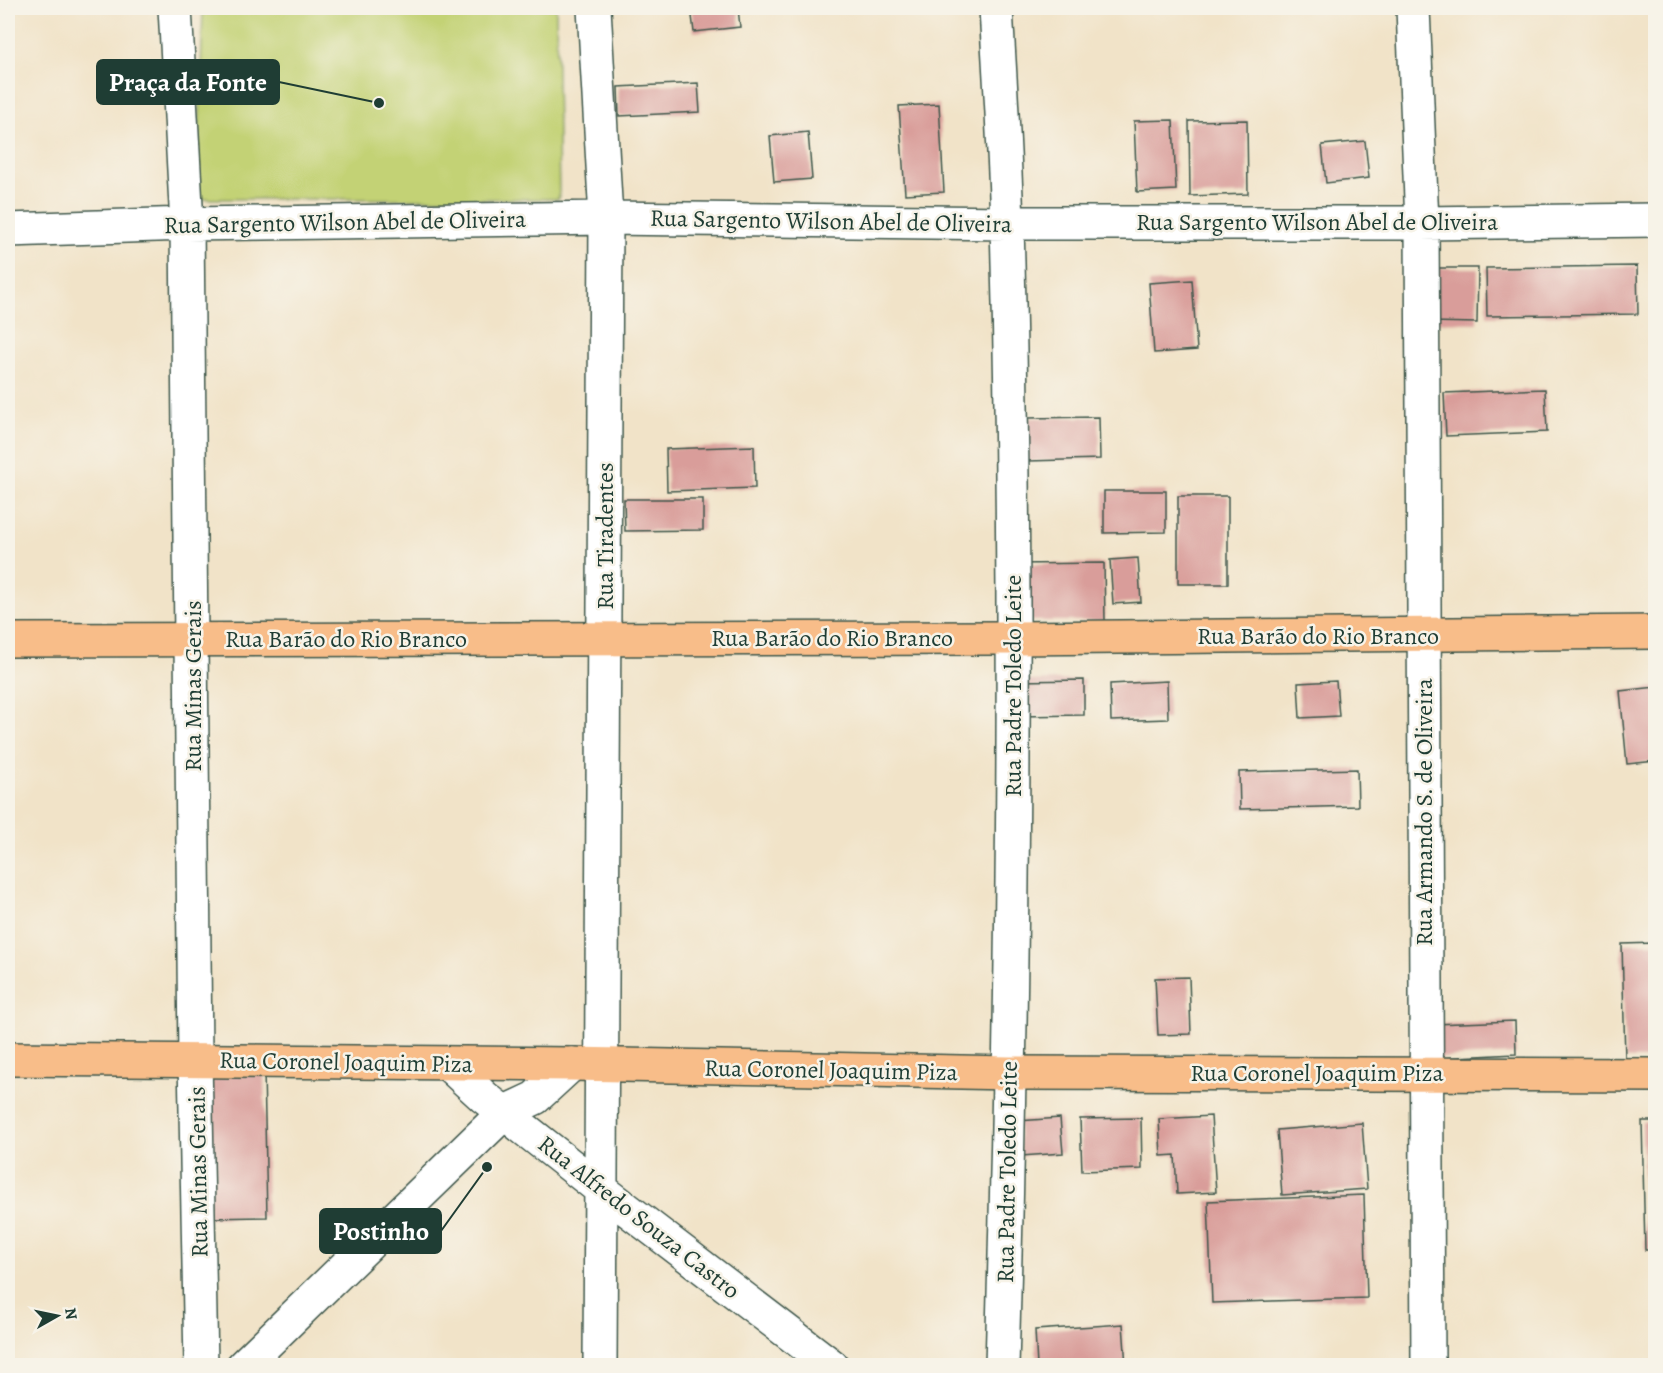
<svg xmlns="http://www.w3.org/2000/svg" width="1663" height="1373" font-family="Alegreya,serif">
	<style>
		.green { fill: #c3d274; stroke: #718854; stroke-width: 1.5 }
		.building { fill: #d99d9a }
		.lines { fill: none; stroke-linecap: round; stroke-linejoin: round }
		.minor-casing { stroke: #3e564a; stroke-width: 36 }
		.major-casing { stroke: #3e564a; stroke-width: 36 }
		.minor { stroke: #fff; stroke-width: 33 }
		.major { stroke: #f8bd89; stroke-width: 33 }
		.labels { text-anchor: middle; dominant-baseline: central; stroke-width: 5; stroke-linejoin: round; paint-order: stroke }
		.street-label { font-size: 24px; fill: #1f3d34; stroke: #f7f3e8 }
		.leader { fill: none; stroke: #1f3d34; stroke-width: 2 }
		.callout-dot { fill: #1f3d34; stroke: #f7f3e8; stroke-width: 2 }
		.callout { fill: #1f3d34; stroke: #1f3d34; stroke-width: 2 }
		.callout-label { font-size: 26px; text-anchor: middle; font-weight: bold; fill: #fff }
	</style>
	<rect width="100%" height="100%" fill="#f7f3e8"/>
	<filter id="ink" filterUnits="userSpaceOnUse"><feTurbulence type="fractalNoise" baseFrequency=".0167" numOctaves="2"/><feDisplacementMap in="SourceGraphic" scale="12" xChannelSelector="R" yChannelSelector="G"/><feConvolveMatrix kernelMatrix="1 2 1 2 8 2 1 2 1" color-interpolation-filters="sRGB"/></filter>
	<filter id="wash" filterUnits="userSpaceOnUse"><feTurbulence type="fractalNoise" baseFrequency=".008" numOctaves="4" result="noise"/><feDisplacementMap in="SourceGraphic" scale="24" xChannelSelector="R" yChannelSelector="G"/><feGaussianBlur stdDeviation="1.35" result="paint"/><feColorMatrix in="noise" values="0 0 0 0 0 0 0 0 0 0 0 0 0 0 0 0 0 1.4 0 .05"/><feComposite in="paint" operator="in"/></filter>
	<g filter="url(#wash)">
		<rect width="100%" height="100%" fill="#f1e3c8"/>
		<path class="green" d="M203,8H556L559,199H197Z"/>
		<g id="blocks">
			<path class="building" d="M691,8H738L740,27L694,32Z
				M698,83L700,112L619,116L618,87Z
				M939,104L944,192L905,194L899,106Z
				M1173,120L1176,190L1137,192L1134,121Z
				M1247,120L1248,194L1190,196L1189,121Z
				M808,132L812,179L774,182L770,136Z
				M1365,141L1369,178L1326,183L1322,145Z
				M1653,263H1656V328H1653Z
				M1637,266L1638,314L1487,316L1486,268Z
				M1430,268H1478L1477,323L1430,322Z
				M1192,280L1197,350L1154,353L1149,283Z
				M1545,389L1547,432L1446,436L1444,393Z
				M1099,417L1100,459L1028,461L1027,418Z
				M754,446L755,488L667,491L666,449Z
				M1104,491H1166V532L1104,533Z
				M1178,496H1228V584H1178Z
				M624,499H703V530L625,531Z
				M1138,558L1141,602L1113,604L1110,560Z
				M1104,563L1105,621H1016L1015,564Z
				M1084,680V715L1019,716L1018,681Z
				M1167,681L1168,719L1111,721L1110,684Z
				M1336,681L1339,716L1300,718L1298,683Z
				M1656,687V761L1627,764L1620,691Z
				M1357,769L1358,806L1240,809L1239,772Z
				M1656,943V1059H1625L1622,944Z
				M1189,977L1191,1034L1158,1035L1155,978Z
				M1515,1021L1516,1054L1436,1058L1434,1024Z
				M205,1067L264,1070L267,1217L209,1218Z
				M1211,1116L1216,1192L1177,1194L1175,1155L1161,1156L1159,1119Z
				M1060,1118L1063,1153L1021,1156L1018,1121Z
				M1141,1118L1142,1169L1082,1171L1080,1119Z
				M1642,1121H1656V1250H1645Z
				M1362,1123L1367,1189L1282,1195L1277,1130Z
				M1364,1195L1367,1298L1212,1303L1208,1201Z
				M1123,1324L1126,1366H1037L1035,1330Z"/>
		</g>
	</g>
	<g filter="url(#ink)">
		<use href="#blocks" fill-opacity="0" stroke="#3e564a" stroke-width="1.5"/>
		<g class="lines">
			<defs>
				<path id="minor" d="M175,8L187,224L195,1059L201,1366
					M594,8L606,218L600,1366
					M996,8C1000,80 1005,153 1007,226C1018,606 1013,986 1002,1366
					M1413,8L1422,223L1428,1366
					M8,230L187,224L606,218L1007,223H1422L1656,220
					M448,1064L484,1097L603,1191L832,1366
					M243,1366L505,1112L535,1098L572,1064"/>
				<path id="major" d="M8,640L1014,638L1656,632
					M8,1059L572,1064L1010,1073L1656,1075"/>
			</defs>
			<use href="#minor" class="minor-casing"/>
			<use href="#major" class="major-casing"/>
			<use href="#minor" class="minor"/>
			<use href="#major" class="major"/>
		</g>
	</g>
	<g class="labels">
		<g class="street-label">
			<text transform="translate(831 221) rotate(1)">Rua Sargento Wilson Abel de Oliveira</text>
			<text transform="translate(345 222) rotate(-1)">Rua Sargento Wilson Abel de Oliveira</text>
			<text x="1317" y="222">Rua Sargento Wilson Abel de Oliveira</text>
			<text transform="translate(605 536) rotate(-90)">Rua Tiradentes</text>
			<text x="1318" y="636">Rua Barão do Rio Branco</text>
			<text x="832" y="638">Rua Barão do Rio Branco</text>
			<text x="346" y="639">Rua Barão do Rio Branco</text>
			<text transform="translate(193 686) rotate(-90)">Rua Minas Gerais</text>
			<text transform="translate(1013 686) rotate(-90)">Rua Padre Toledo Leite</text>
			<text transform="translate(1424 812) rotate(-90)">Rua Armando S. de Oliveira</text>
			<text transform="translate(346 1062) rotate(1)">Rua Coronel Joaquim Piza</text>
			<text transform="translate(831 1070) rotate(1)">Rua Coronel Joaquim Piza</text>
			<text x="1317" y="1073">Rua Coronel Joaquim Piza</text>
			<text transform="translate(198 1172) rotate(-91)">Rua Minas Gerais</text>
			<text transform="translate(1007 1172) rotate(-89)">Rua Padre Toledo Leite</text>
			<text transform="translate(639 1217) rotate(38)">Rua Alfredo Souza Castro</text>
		</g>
	</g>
	<path class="leader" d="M379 103L279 82M487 1167L441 1231"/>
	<g class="callout-dot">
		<circle cx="379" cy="103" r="6"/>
		<circle cx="487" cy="1167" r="6"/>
	</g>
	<g class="callout">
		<rect x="97" y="60" width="182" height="44" rx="6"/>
		<rect x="320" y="1209" width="121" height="44" rx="6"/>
	</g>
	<g class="callout-label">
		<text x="188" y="91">Praça da Fonte</text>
		<text x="381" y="1240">Postinho</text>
	</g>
	<rect width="1663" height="1373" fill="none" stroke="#f7f3e8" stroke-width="30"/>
	<g transform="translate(57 1316) rotate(81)" stroke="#f7f3e8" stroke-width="4.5" paint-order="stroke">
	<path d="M0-4.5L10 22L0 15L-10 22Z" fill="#1f3d34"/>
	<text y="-9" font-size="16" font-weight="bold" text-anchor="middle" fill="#1f3d34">N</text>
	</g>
</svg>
